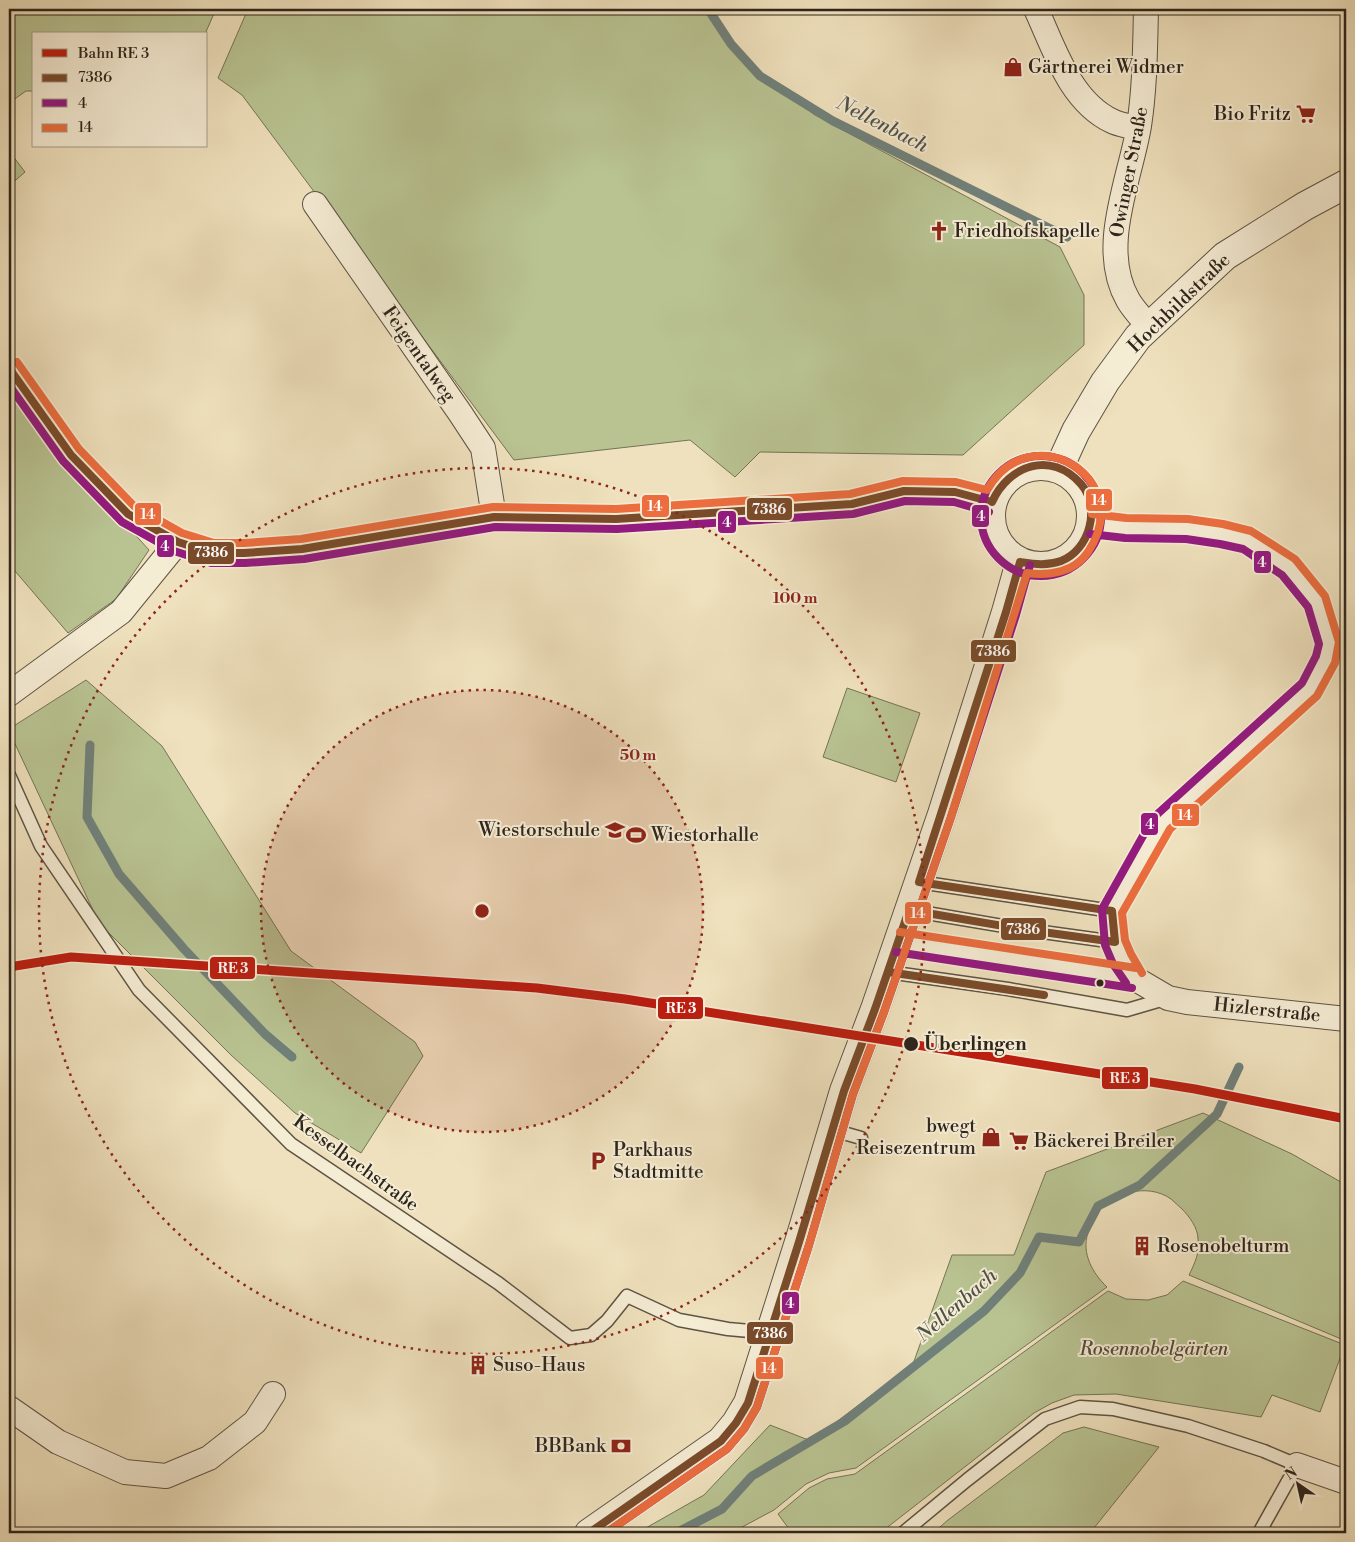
<svg xmlns="http://www.w3.org/2000/svg" width="1355" height="1542" font-family="'Libre Bodoni',serif">
	<style>
		.green { fill: #b9c392; stroke: #747457 }
		.lines { fill: none; stroke-linecap: round; stroke-linejoin: round }
		.stream { stroke: #70807a; stroke-width: 9 }
		.service-casing { stroke: #5e5444; stroke-width: 15 }
		.minor-casing { stroke: #5e5444; stroke-width: 26 }
		.tertiary-casing { stroke: #5e5444; stroke-width: 30 }
		.service { stroke: #f5ecd4; stroke-width: 12 }
		.minor { stroke: #f5ecd4; stroke-width: 24 }
		.tertiary { stroke: #f5ecd4; stroke-width: 28 }
		.bus-1-casing { stroke: #f5ecd4; stroke-width: 11 }
		.bus-2-casing { stroke: #f5ecd4; stroke-width: 11 }
		.bus-3-casing { stroke: #f5ecd4; stroke-width: 11 }
		.bus-1 { stroke: #7a4b2a; stroke-width: 8 }
		.bus-2 { stroke: #931a7f; stroke-width: 8 }
		.bus-3 { stroke: #ec6d3e; stroke-width: 8 }
		.rail-1-casing { stroke: #f5ecd4; stroke-width: 12 }
		.rail-1 { stroke: #bb1e10; stroke-width: 9 }
		.ring { fill: none; stroke: #8f2418; stroke-width: 2.5; stroke-dasharray: 2.5 5 }
		.bus-dot { fill: #2e251c; stroke: #f5ecd4; stroke-width: 2 }
		.labels { text-anchor: middle; dominant-baseline: central; stroke-width: 4; stroke-linejoin: round; paint-order: stroke }
		.poi-label { font-size: 19px; fill: #2e251c; stroke: #f5ecd4; text-anchor: start }
		.street-label { font-size: 19px; fill: #2e251c; stroke: #f5ecd4 }
		.stop-label { font-size: 19px; font-weight: bold; fill: #2e251c; stroke: #f5ecd4; text-anchor: start }
		.park-label { font-size: 19px; font-style: italic; fill: #514c3a; stroke: #f5ecd4 }
		.water-label { font-size: 20px; font-style: italic; fill: #4f524b; stroke: #f5ecd4 }
		.centre { fill: #8f2418; stroke: #f5ecd4; stroke-width: 2.5 }
		.ring-label { font-size: 15px; text-anchor: middle; font-weight: bold; fill: #8f2418; stroke: #f5ecd4; stroke-width: 4; stroke-linejoin: round; paint-order: stroke }
		.line-badge { stroke: #f5ecd4; stroke-width: 2 }
		.badge-label { font-size: 14px; text-anchor: middle; font-weight: bold; fill: #fff }
	</style>
	<rect width="100%" height="100%" fill="#efe1bd"/>
	<filter id="stains"><feTurbulence type="fractalNoise" baseFrequency=".004" numOctaves="4"/><feColorMatrix values="0 0 0 0 .2 0 0 0 0 .09 0 0 0 0 .02 0 0 0 .5 -.17"/></filter>
	<radialGradient id="worn" r=".72"><stop offset=".6" stop-color="#630" stop-opacity="0"/><stop offset="1" stop-color="#630" stop-opacity=".3"/></radialGradient>
	<path class="green" d="M9,9H216L205,34H34V91H26L9,103Z
		M248,9H707L731,44L760,75L815,115L1060,247L1084,295V345L963,455L760,452L735,477L690,440L514,460L242,95L218,78Z
		M9,151L25,172L9,186Z
		M9,395L149,550L116,599L68,633L9,564Z
		M86,680L162,746L291,951L415,1042L423,1056L361,1153L295,1113L231,1055L99,923L9,731V729Z
		M847,688L920,713L896,782L823,757Z
		M1203,1113L1292,1154L1346,1185V1341L1189,1275C1195,1263 1200,1252 1198,1239C1198,1228 1189,1216 1182,1209C1178,1206 1175,1202 1171,1199C1147,1182 1111,1193 1095,1215C1092,1220 1091,1227 1088,1233C1081,1253 1093,1274 1107,1287L856,1468L829,1473L806,1484L774,1510L731,1533H637L704,1495L770,1425L811,1441L913,1364L952,1255H1014L1046,1172Z
		M1183,1281L1345,1345L1320,1412L1272,1395L1261,1417L1116,1394L1074,1395L1052,1403L1034,1413L880,1533H792L778,1514L809,1488L827,1479L855,1474L1108,1291L1126,1299L1148,1300L1167,1295Z
		M1084,1427L1159,1447L1090,1533H933L948,1520L1063,1433Z"/>
	<g class="lines">
		<path class="stream" d="M708,9L731,44L760,76L833,121L1067,237
			M90,745L87,817L119,874L184,949L265,1034L292,1057
			M676,1533L722,1509L752,1476L845,1421L984,1311L1020,1273L1039,1237L1079,1242L1098,1206L1140,1185L1217,1114L1239,1067"/>
		<defs>
			<path id="service" d="M9,775L41,846L139,990L291,1144L498,1283L570,1338L591,1335L607,1321L627,1296L679,1320L728,1329L771,1333
				M919,882L1112,911
				M909,910L1021,929L1115,942
				M898,942L1134,978
				M888,972L1008,989L1127,1010L1168,998
				M833,1130L861,1138
				M903,1533L967,1480L1045,1419L1080,1407L1113,1409L1188,1426L1264,1451L1297,1465L1259,1533"/>
			<path id="minor" d="M1036,9C1054,48 1070,101 1112,121C1120,125 1130,126 1138,129
				M1146,9C1145,48 1145,87 1139,126C1130,180 1098,248 1128,300C1133,309 1142,318 1149,327
				M315,204L460,413L483,448L494,517
				M9,368L71,455L128,514L178,542L212,553H244L302,549L494,517L616,519L852,504L904,491L955,492L992,502
				M1091,524L1125,528L1187,529L1222,534L1247,540L1289,567L1317,602L1329,643L1326,659L1310,689L1162,823L1112,911L1115,942L1122,959L1134,978L1168,998L1187,1002L1346,1019
				M9,694L121,612L178,542
				M9,1408L58,1442L125,1472L166,1476L209,1458L255,1422L273,1394
				M1297,1465L1346,1482"/>
			<path id="tertiary" d="M991 516a50 50 0 1 1 100 0a50 50 0 1 1-100 0Z
				M1059,468L1076,431L1105,382L1138,337L1225,256L1305,206L1346,184
				M589,1533L721,1441L736,1423L748,1403L799,1242L844,1091L875,1009L942,814L1006,612L1020,562"/>
		</defs>
		<use href="#service" class="service-casing"/>
		<use href="#minor" class="minor-casing"/>
		<use href="#tertiary" class="tertiary-casing"/>
		<use href="#service" class="service"/>
		<use href="#minor" class="minor"/>
		<use href="#tertiary" class="tertiary"/>
		<defs>
			<path id="bus-1" d="M9,368L71,455L128,514L178,542L212,553H244L302,549L494,517L616,519L852,504L904,491L955,492L992,502C1009,465 1051,450 1081,484C1101,507 1090,550 1061,561C1047,566 1034,564 1020,562L1006,612L919,882L1112,911L1115,942L1021,929L909,910L875,1009L844,1091L799,1242L748,1403L736,1423L721,1441L589,1533
				M888,972L1044,995"/>
			<path id="bus-2" d="M9,385L63,461L122,522L174,551L211,563H245L304,559L495,527L617,529L853,514L905,501L954,502L989,512
				M981 516a60 60 0 1 1 120 0a60 60 0 1 1-120 0Z
				M1090,534L1125,538L1186,539L1220,544L1243,549L1282,575L1308,607L1319,644L1316,656L1302,683L1153,818L1102,909L1105,945L1113,964L1126,983
				M896,952L1132,988
				M606,1533L727,1449L744,1429L757,1407L809,1245L853,1094L884,1012L951,817L1016,615L1030,565"/>
			<path id="bus-3" d="M17,362L79,449L134,506L182,533L214,543H244L301,539L493,507L616,509L850,494L903,481L956,482L987,490C1031,414 1137,478 1088,552C1075,572 1050,576 1027,573L951,817L884,1012L853,1094L809,1245L757,1407L744,1429L727,1449L606,1533
				M1092,514L1126,518L1188,519L1223,524L1251,531L1295,559L1325,596L1339,642L1335,663L1317,696L1170,829L1122,913L1125,940L1131,954L1142,973
				M900,932L1136,968"/>
		</defs>
		<use href="#bus-1" class="bus-1-casing"/>
		<use href="#bus-2" class="bus-2-casing"/>
		<use href="#bus-3" class="bus-3-casing"/>
		<use href="#bus-1" class="bus-1"/>
		<use href="#bus-2" class="bus-2"/>
		<use href="#bus-3" class="bus-3"/>
		<defs>
			<path id="rail-1" d="M9,967L71,957L537,988L625,999L1195,1089L1346,1119"/>
		</defs>
		<use href="#rail-1" class="rail-1-casing"/>
		<use href="#rail-1" class="rail-1"/>
	</g>
	<circle cx="482" cy="911" r="221" fill="#8f2418" fill-opacity=".12"/>
	<g class="ring">
		<circle cx="482" cy="911" r="221"/>
		<circle cx="482" cy="911" r="443"/>
	</g>
	<defs>
		<symbol id="shop-bare" viewBox="-9 -9 18 18"><path d="M-5-2.5h2.3a2.7 3.5 0 0 1 5.4 0H5L5.5 6h-11ZM-1.5-2.5h3a1.5 2.3 0 0 0-3 0Z" fill="#8f2418" stroke="#f5ecd4" stroke-width="2.5" paint-order="stroke"/></symbol>
		<symbol id="supermarket-bare" viewBox="-9 -9 18 18"><path d="M-6-5.5h2.5l.6 2H6L4.5 2H-2.5L-4.4-4H-6ZM-1.5 3.2a1.3 1.3 0 1 0 .1 0ZM3 3.2a1.3 1.3 0 1 0 .1 0Z" fill="#8f2418" stroke="#f5ecd4" stroke-width="2.5" paint-order="stroke"/></symbol>
		<symbol id="church-bare" viewBox="-9 -9 18 18"><path d="M-1.2-6h2.4v3.5h3.3v2.4h-3.3V6h-2.4V-.1h-3.3v-2.4h3.3Z" fill="#8f2418" stroke="#f5ecd4" stroke-width="2.5" paint-order="stroke"/></symbol>
		<symbol id="school-bare" viewBox="-9 -9 18 18"><path d="M0-5L7-2L0 1L-7-2ZM-4 1L0 2.5L4 1V4Q0 6-4 4Z" fill="#8f2418" stroke="#f5ecd4" stroke-width="2.5" paint-order="stroke"/></symbol>
		<symbol id="stadium-bare" viewBox="-9 -9 18 18"><path d="M0-5a6.5 5 0 1 0 0 10a6.5 5 0 1 0 0-10ZM-3.5-1.8h7v3.6h-7Z" fill="#8f2418" stroke="#f5ecd4" stroke-width="2.5" paint-order="stroke"/></symbol>
		<symbol id="parking-bare" viewBox="-9 -9 18 18"><path d="M-3.5-5.5H1a3.5 3.5 0 0 1 0 7H-1V5.5H-3.5ZM-1-3.4V-.6H.8a1.4 1.4 0 0 0 0-2.8Z" fill="#8f2418" stroke="#f5ecd4" stroke-width="2.5" paint-order="stroke"/></symbol>
		<symbol id="building-bare" viewBox="-9 -9 18 18"><path d="M-4-6H4V6H1V3H-1V6H-4ZM-2.5-4.3h1.7v1.8h-1.7ZM.8-4.3h1.7v1.8H.8ZM-2.5-1h1.7V.8h-1.7ZM.8-1h1.7V.8H.8Z" fill="#8f2418" stroke="#f5ecd4" stroke-width="2.5" paint-order="stroke"/></symbol>
		<symbol id="bank-bare" viewBox="-9 -9 18 18"><path d="M-6-4H6V4H-6ZM0-2.3a2.3 2.3 0 1 0 0 4.6a2.3 2.3 0 1 0 0-4.6Z" fill="#8f2418" stroke="#f5ecd4" stroke-width="2.5" paint-order="stroke"/></symbol>
	</defs>
	<g fill-rule="evenodd">
		<use href="#shop-bare" x="999" y="53" width="28" height="28"/>
		<use href="#supermarket-bare" x="1292" y="100" width="28" height="28"/>
		<use href="#church-bare" x="925" y="217" width="28" height="28"/>
		<use href="#school-bare" x="601" y="816" width="28" height="28"/>
		<use href="#stadium-bare" x="622" y="821" width="28" height="28"/>
		<use href="#shop-bare" x="977" y="1123" width="28" height="28"/>
		<use href="#supermarket-bare" x="1005" y="1127" width="28" height="28"/>
		<use href="#parking-bare" x="584" y="1147" width="28" height="28"/>
		<use href="#building-bare" x="1128" y="1232" width="28" height="28"/>
		<use href="#building-bare" x="464" y="1351" width="28" height="28"/>
		<use href="#bank-bare" x="607" y="1432" width="28" height="28"/>
	</g>
	<g class="bus-dot">
		<circle cx="1100" cy="983" r="4.5"/>
		<circle cx="911" cy="1044" r="8"/>
	</g>
	<g class="labels">
		<g class="poi-label">
			<text x="1028" y="67">Gärtnerei Widmer</text>
			<text x="1291" y="114" text-anchor="end">Bio Fritz</text>
			<text x="954" y="231">Friedhofskapelle</text>
			<text x="600" y="830" text-anchor="end">Wiestorschule</text>
			<text x="651" y="835">Wiestorhalle</text>
			<text x="976" y="1126" text-anchor="end">bwegt<tspan x="976" dy="22">Reisezentrum</tspan></text>
			<text x="1034" y="1141">Bäckerei Breiler</text>
			<text x="613" y="1150">Parkhaus<tspan x="613" dy="22">Stadtmitte</tspan></text>
			<text x="1157" y="1246">Rosenobelturm</text>
			<text x="493" y="1365">Suso-Haus</text>
			<text x="606" y="1446" text-anchor="end">BBBank</text>
		</g>
		<g class="street-label">
			<text transform="translate(1129 172) rotate(-79)">Owinger Straße</text>
			<text transform="translate(1179 303) rotate(-44)">Hochbildstraße</text>
			<text transform="translate(419 354) rotate(55)">Feigentalweg</text>
			<text transform="translate(1267 1010) rotate(6)">Hizlerstraße</text>
			<text transform="translate(356 1163) rotate(36)">Kesselbachstraße</text>
		</g>
		<g class="stop-label">
			<text x="924" y="1044">Überlingen</text>
		</g>
		<g class="park-label">
			<text x="1154" y="1349">Rosennobelgärten</text>
		</g>
		<g class="water-label">
			<text transform="translate(882 125) rotate(27)">Nellenbach</text>
			<text transform="translate(957 1306) rotate(-41)">Nellenbach</text>
		</g>
	</g>
	<circle cx="482" cy="911" r="8" class="centre"/>
	<g class="ring-label">
		<text x="795" y="603">100 m</text>
		<text x="638" y="760">50 m</text>
	</g>
	<g class="line-badge">
		<rect x="1085" y="488" width="28" height="24" rx="5" fill="#ec6d3e"/>
		<rect x="641" y="494" width="29" height="24" rx="5" fill="#ec6d3e"/>
		<rect x="746" y="497" width="47" height="24" rx="5" fill="#7a4b2a"/>
		<rect x="134" y="502" width="28" height="24" rx="5" fill="#ec6d3e"/>
		<rect x="971" y="504" width="19" height="24" rx="5" fill="#931a7f"/>
		<rect x="717" y="510" width="20" height="24" rx="5" fill="#931a7f"/>
		<rect x="156" y="534" width="19" height="24" rx="5" fill="#931a7f"/>
		<rect x="187" y="541" width="48" height="24" rx="5" fill="#7a4b2a"/>
		<rect x="1253" y="550" width="19" height="24" rx="5" fill="#931a7f"/>
		<rect x="970" y="639" width="47" height="24" rx="5" fill="#7a4b2a"/>
		<rect x="1171" y="803" width="29" height="24" rx="5" fill="#ec6d3e"/>
		<rect x="1140" y="812" width="19" height="24" rx="5" fill="#931a7f"/>
		<rect x="904" y="901" width="28" height="24" rx="5" fill="#ec6d3e"/>
		<rect x="1000" y="917" width="47" height="24" rx="5" fill="#7a4b2a"/>
		<rect x="209" y="956" width="47" height="24" rx="5" fill="#bb1e10"/>
		<rect x="657" y="996" width="47" height="24" rx="5" fill="#bb1e10"/>
		<rect x="1101" y="1066" width="48" height="24" rx="5" fill="#bb1e10"/>
		<rect x="781" y="1291" width="19" height="24" rx="5" fill="#931a7f"/>
		<rect x="746" y="1321" width="48" height="24" rx="5" fill="#7a4b2a"/>
		<rect x="755" y="1356" width="29" height="24" rx="5" fill="#ec6d3e"/>
	</g>
	<g class="badge-label">
		<text x="1099" y="505">14</text>
		<text x="655" y="511">14</text>
		<text x="769" y="514">7386</text>
		<text x="148" y="519">14</text>
		<text x="981" y="521">4</text>
		<text x="727" y="527">4</text>
		<text x="165" y="551">4</text>
		<text x="211" y="557">7386</text>
		<text x="1262" y="567">4</text>
		<text x="993" y="656">7386</text>
		<text x="1185" y="820">14</text>
		<text x="1150" y="829">4</text>
		<text x="918" y="918">14</text>
		<text x="1023" y="934">7386</text>
		<text x="233" y="973">RE 3</text>
		<text x="681" y="1013">RE 3</text>
		<text x="1125" y="1083">RE 3</text>
		<text x="790" y="1308">4</text>
		<text x="770" y="1338">7386</text>
		<text x="769" y="1373">14</text>
	</g>
	<rect width="1355" height="1542" fill="none" stroke="#efe1bd" stroke-width="30"/>
	<rect x="10" y="10" width="1335" height="1522" fill="none" stroke="#2e251c" stroke-width="2.5"/>
	<rect x="15" y="15" width="1325" height="1512" fill="none" stroke="#2e251c"/>
	<rect x="32" y="32" width="175" height="115" fill="#f5ecd4" stroke="#a59c8a"/>
	<rect x="42" y="49" width="25" height="8" fill="#bb1e10" stroke="#a59c8a"/>
	<text x="78" y="58" font-size="15" fill="#2e251c">Bahn RE 3</text>
	<rect x="42" y="74" width="25" height="8" fill="#7a4b2a" stroke="#a59c8a"/>
	<text x="78" y="82" font-size="15" fill="#2e251c">7386</text>
	<rect x="42" y="99" width="25" height="8" fill="#931a7f" stroke="#a59c8a"/>
	<text x="78" y="108" font-size="15" fill="#2e251c">4</text>
	<rect x="42" y="124" width="25" height="8" fill="#ec6d3e" stroke="#a59c8a"/>
	<text x="78" y="132" font-size="15" fill="#2e251c">14</text>
	<g transform="translate(1298 1484) rotate(326)" stroke="#f5ecd4" stroke-width="4" paint-order="stroke">
	<path d="M0-4L9 19L0 12L-9 19Z" fill="#2e251c"/>
	<text y="-8" font-size="14" font-weight="bold" text-anchor="middle" fill="#2e251c">N</text>
	</g>
	<rect width="100%" height="100%" filter="url(#stains)"/>
	<rect width="100%" height="100%" fill="url(#worn)"/>
</svg>
